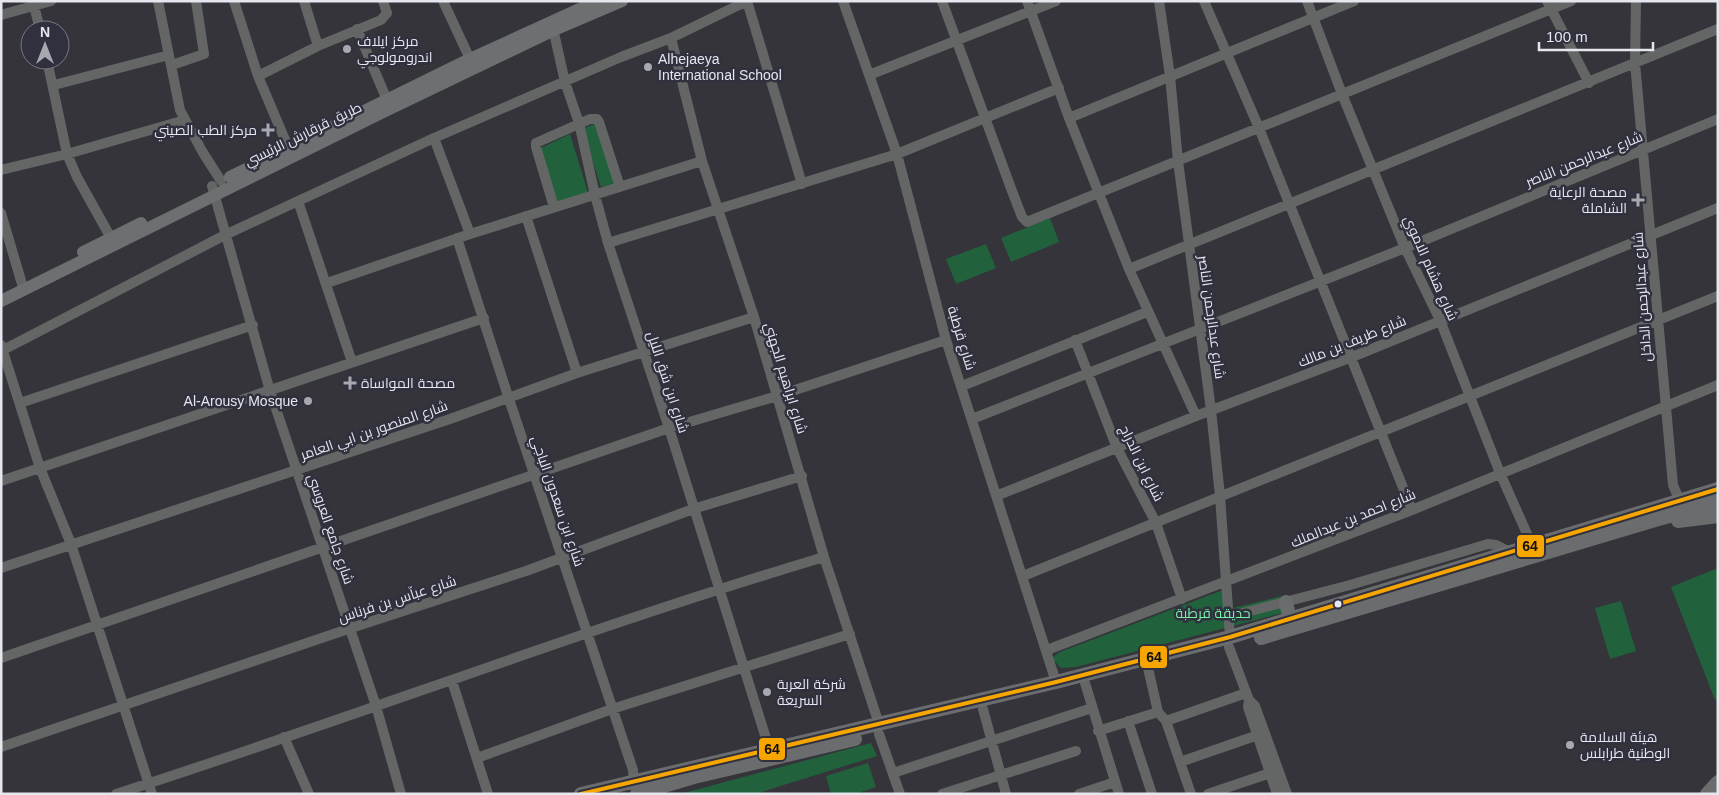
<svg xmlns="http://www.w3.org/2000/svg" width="1719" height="795" font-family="Arial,Cairo,sans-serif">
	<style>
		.green { fill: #21623d }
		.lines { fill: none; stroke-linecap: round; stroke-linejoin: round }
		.minor { stroke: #646666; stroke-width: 10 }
		.major { stroke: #6d7070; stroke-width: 12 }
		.highway { stroke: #6a6c6e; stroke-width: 14 }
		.bus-1-casing { stroke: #30303e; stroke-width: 8 }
		.bus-1 { stroke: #f7a600; stroke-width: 4 }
		.poi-dot { fill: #a8a8b0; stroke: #30303e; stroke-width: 2 }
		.bus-dot { fill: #e6e6ef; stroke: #30303e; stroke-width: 2 }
		.labels { text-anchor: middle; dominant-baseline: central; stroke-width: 5; stroke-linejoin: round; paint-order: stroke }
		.poi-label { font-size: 14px; fill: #e6e6ef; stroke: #30303e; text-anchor: start }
		.street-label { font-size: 14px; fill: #e6e6ef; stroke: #30303e }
		.park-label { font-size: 14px; fill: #77f1a3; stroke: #30303e }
		.line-badge { stroke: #30303e; stroke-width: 2 }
		.pale-badge-label { font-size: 14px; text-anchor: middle; font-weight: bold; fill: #111 }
	</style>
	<rect width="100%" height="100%" fill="#34343a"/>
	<path class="green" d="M595,124L615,184L601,187L582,129Z
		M570,134L589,196L558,202L539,149Z
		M1050,218L1059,242L1011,262L1001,238Z
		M986,244L996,268L956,284L946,259Z
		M1718,568V699L1715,700L1671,587Z
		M1231,587L1233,608L1282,596L1286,612L1076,667L1061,668L1052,658L1060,652Z
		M1621,601L1636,651L1610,659L1595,608Z
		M871,743L877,756L755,794H680Z
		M868,763L876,787L855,794H831L826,776Z"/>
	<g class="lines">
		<path class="minor" d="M33,1L40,30
			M158,1L180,110L202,151L221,181
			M234,1L258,76L288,147
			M304,1L318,46
			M443,1L470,59
			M747,1L802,184
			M843,1L897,154L946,340L1056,682
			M942,1L1012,191L1022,217L1027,222L1571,1
			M1027,1L1069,118L1129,269L1196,416
			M1159,1L1170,76L1178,161L1211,410L1220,496L1230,637
			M1204,1L1259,128L1412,510
			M1307,1L1342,94L1405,248L1440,320L1500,473L1532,545
			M1547,1L1589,83
			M1636,1L1635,63L1673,485L1679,499
			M1,15L51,1
			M552,24L565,82L579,123L595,195L608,243L669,428L769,748
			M357,29L387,100
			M671,38L702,161L754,317L824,557L879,724
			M47,60L67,154L77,177L111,238
			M172,65L204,54L196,1
			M869,75L1056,1
			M258,76L318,46L381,20L387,13L383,1
			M54,85L169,55
			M1069,118L1354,1
			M434,138L470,234
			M1,170L67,154L185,120
			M212,186L270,391L376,706L401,794
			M298,201L352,362
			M554,207L536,147V143L590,119H597L599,122L620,187
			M1,213L22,284
			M526,216L577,373
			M457,238L508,396L633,770L634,786
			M608,243L897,154L1059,88
			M1129,269L1718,29
			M327,283L470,234L702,161
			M1075,340L1117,448L1156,523L1182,599
			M1,345L40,468L71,544L152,794
			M1,351L225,235L434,138L621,57L671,38L747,1
			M962,386L1147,312
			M20,403L253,325
			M972,419L1405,248L1718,119
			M1,481L484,318
			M996,496L1196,416L1352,357L1718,208
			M1,568L450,419L577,373L754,317
			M1023,576L1718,296
			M1227,617L1350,585L1488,544L1496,545L1510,552
			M1229,647L1249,700L1248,707L1277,794
			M1047,650L1412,510L1718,385
			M1,658L669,428L777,396L946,340
			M1148,668L1158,712L1166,721L1191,794
			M452,681L488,794
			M1085,683L1119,794
			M1249,700L1255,706L1287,794
			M983,709L1006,794
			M1128,721L1152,794
			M1166,721L1246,693
			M1098,731L1158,712
			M879,734L900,794
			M284,737L309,794
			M1,747L351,628L526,571L693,509L802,476
			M477,758L612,709L850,634
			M1180,762L1258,735
			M893,773L1092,708
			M116,794C353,718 586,628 824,557
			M942,794L1076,751
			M1079,794L1115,782
			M1208,794L1276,771"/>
		<path class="major" d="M230,177L470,59L597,1
			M83,252L141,223
			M1,301L385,111L554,30L622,1"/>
		<path class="highway" d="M1678,521L1718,516
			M1286,602L1290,620
			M1261,638L1655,520L1718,503
			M581,794L1056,682L1230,637L1718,489
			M637,794L694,777L855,739
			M1707,794L1718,782"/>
		<defs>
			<path id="bus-1" d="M581,794L1056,682L1230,637L1718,489"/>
		</defs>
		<use href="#bus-1" class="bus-1-casing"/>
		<use href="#bus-1" class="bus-1"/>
	</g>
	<g class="poi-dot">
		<circle cx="347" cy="49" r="5"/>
		<circle cx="648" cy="67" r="5"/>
		<path d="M265.5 122.5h5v5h5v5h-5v5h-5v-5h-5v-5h5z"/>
		<path d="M1635.5 192.5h5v5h5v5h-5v5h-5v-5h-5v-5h5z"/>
		<path d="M347.5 375.5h5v5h5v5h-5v5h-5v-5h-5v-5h5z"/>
		<circle cx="308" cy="401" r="5"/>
		<circle cx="767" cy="692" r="5"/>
		<circle cx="1570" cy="745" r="5"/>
	</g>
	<circle class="bus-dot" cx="1338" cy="604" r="4.5"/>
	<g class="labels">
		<g class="poi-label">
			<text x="357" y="41">مركز ايلاف<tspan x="357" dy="16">اندرومولوجي</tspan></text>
			<text x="658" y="59">Alhejaeya<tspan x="658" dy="16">International School</tspan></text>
			<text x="257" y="130" text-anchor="end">مركز الطب الصيني</text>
			<text x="1627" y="192" text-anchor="end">مصحة الرعاية<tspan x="1627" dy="16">الشاملة</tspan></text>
			<text x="361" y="383">مصحة المواساة</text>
			<text x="298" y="401" text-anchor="end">Al-Arousy Mosque</text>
			<text x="777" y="684">شركة العربة<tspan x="777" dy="16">السريعة</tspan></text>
			<text x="1580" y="737">هيئة السلامة<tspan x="1580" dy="16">الوطنية طرابلس</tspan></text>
		</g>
		<g class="street-label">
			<text transform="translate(303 134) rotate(-26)">طريق قرقارش الرئيسي</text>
			<text transform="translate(1584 159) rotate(-22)">شارع عبدالرحمن الناصر</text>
			<text transform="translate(1431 268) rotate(66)">شارع هشام الاموي</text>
			<text transform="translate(1642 297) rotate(-94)">شارع عبدالرحمن الداخل</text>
			<text transform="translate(1212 317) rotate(82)">شارع عبدالرحمن الناصر</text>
			<text transform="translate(962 338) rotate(73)">شارع قرطبة</text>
			<text transform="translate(1352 341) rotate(-22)">شارع طريف بن مالك</text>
			<text transform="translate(786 378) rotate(73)">شارع ابراهيم الجهني</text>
			<text transform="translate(668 382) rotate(72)">شارع ابن شق الليل</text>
			<text transform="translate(374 430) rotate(-19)">شارع المنصور بن ابي العامر</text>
			<text transform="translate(1142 463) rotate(64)">شارع ابن الدراج</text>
			<text transform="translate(558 501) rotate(71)">شارع ابن سعدون الباجي</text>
			<text transform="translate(1353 518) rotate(-22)">شارع احمد بن عبدالملك</text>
			<text transform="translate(331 529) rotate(71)">شارع جامع العروسي</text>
			<text transform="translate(397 599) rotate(-18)">شارع عباّس بن فرناس</text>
		</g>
		<g class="park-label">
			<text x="1213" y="613">حديقة قرطبة</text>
		</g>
	</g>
	<g class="line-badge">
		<rect x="1516" y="534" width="29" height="24" rx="5" fill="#f7a600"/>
		<rect x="1139" y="645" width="29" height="24" rx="5" fill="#f7a600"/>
		<rect x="758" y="737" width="28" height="24" rx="5" fill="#f7a600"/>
	</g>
	<g class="pale-badge-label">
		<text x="1530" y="551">64</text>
		<text x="1154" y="662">64</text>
		<text x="772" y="754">64</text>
	</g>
	<rect width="1719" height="795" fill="none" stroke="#e6e6ef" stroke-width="5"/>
	<g transform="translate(45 45)"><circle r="24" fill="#30303e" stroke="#797985"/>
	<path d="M0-4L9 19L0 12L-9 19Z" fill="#a8a8b0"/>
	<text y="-8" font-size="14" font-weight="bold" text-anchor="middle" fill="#e6e6ef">N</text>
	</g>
	<path d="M1539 42v8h114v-8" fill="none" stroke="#e6e6ef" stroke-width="2.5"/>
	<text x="1546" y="42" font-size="15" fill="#e6e6ef" stroke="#30303e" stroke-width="4" paint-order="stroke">100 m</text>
</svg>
